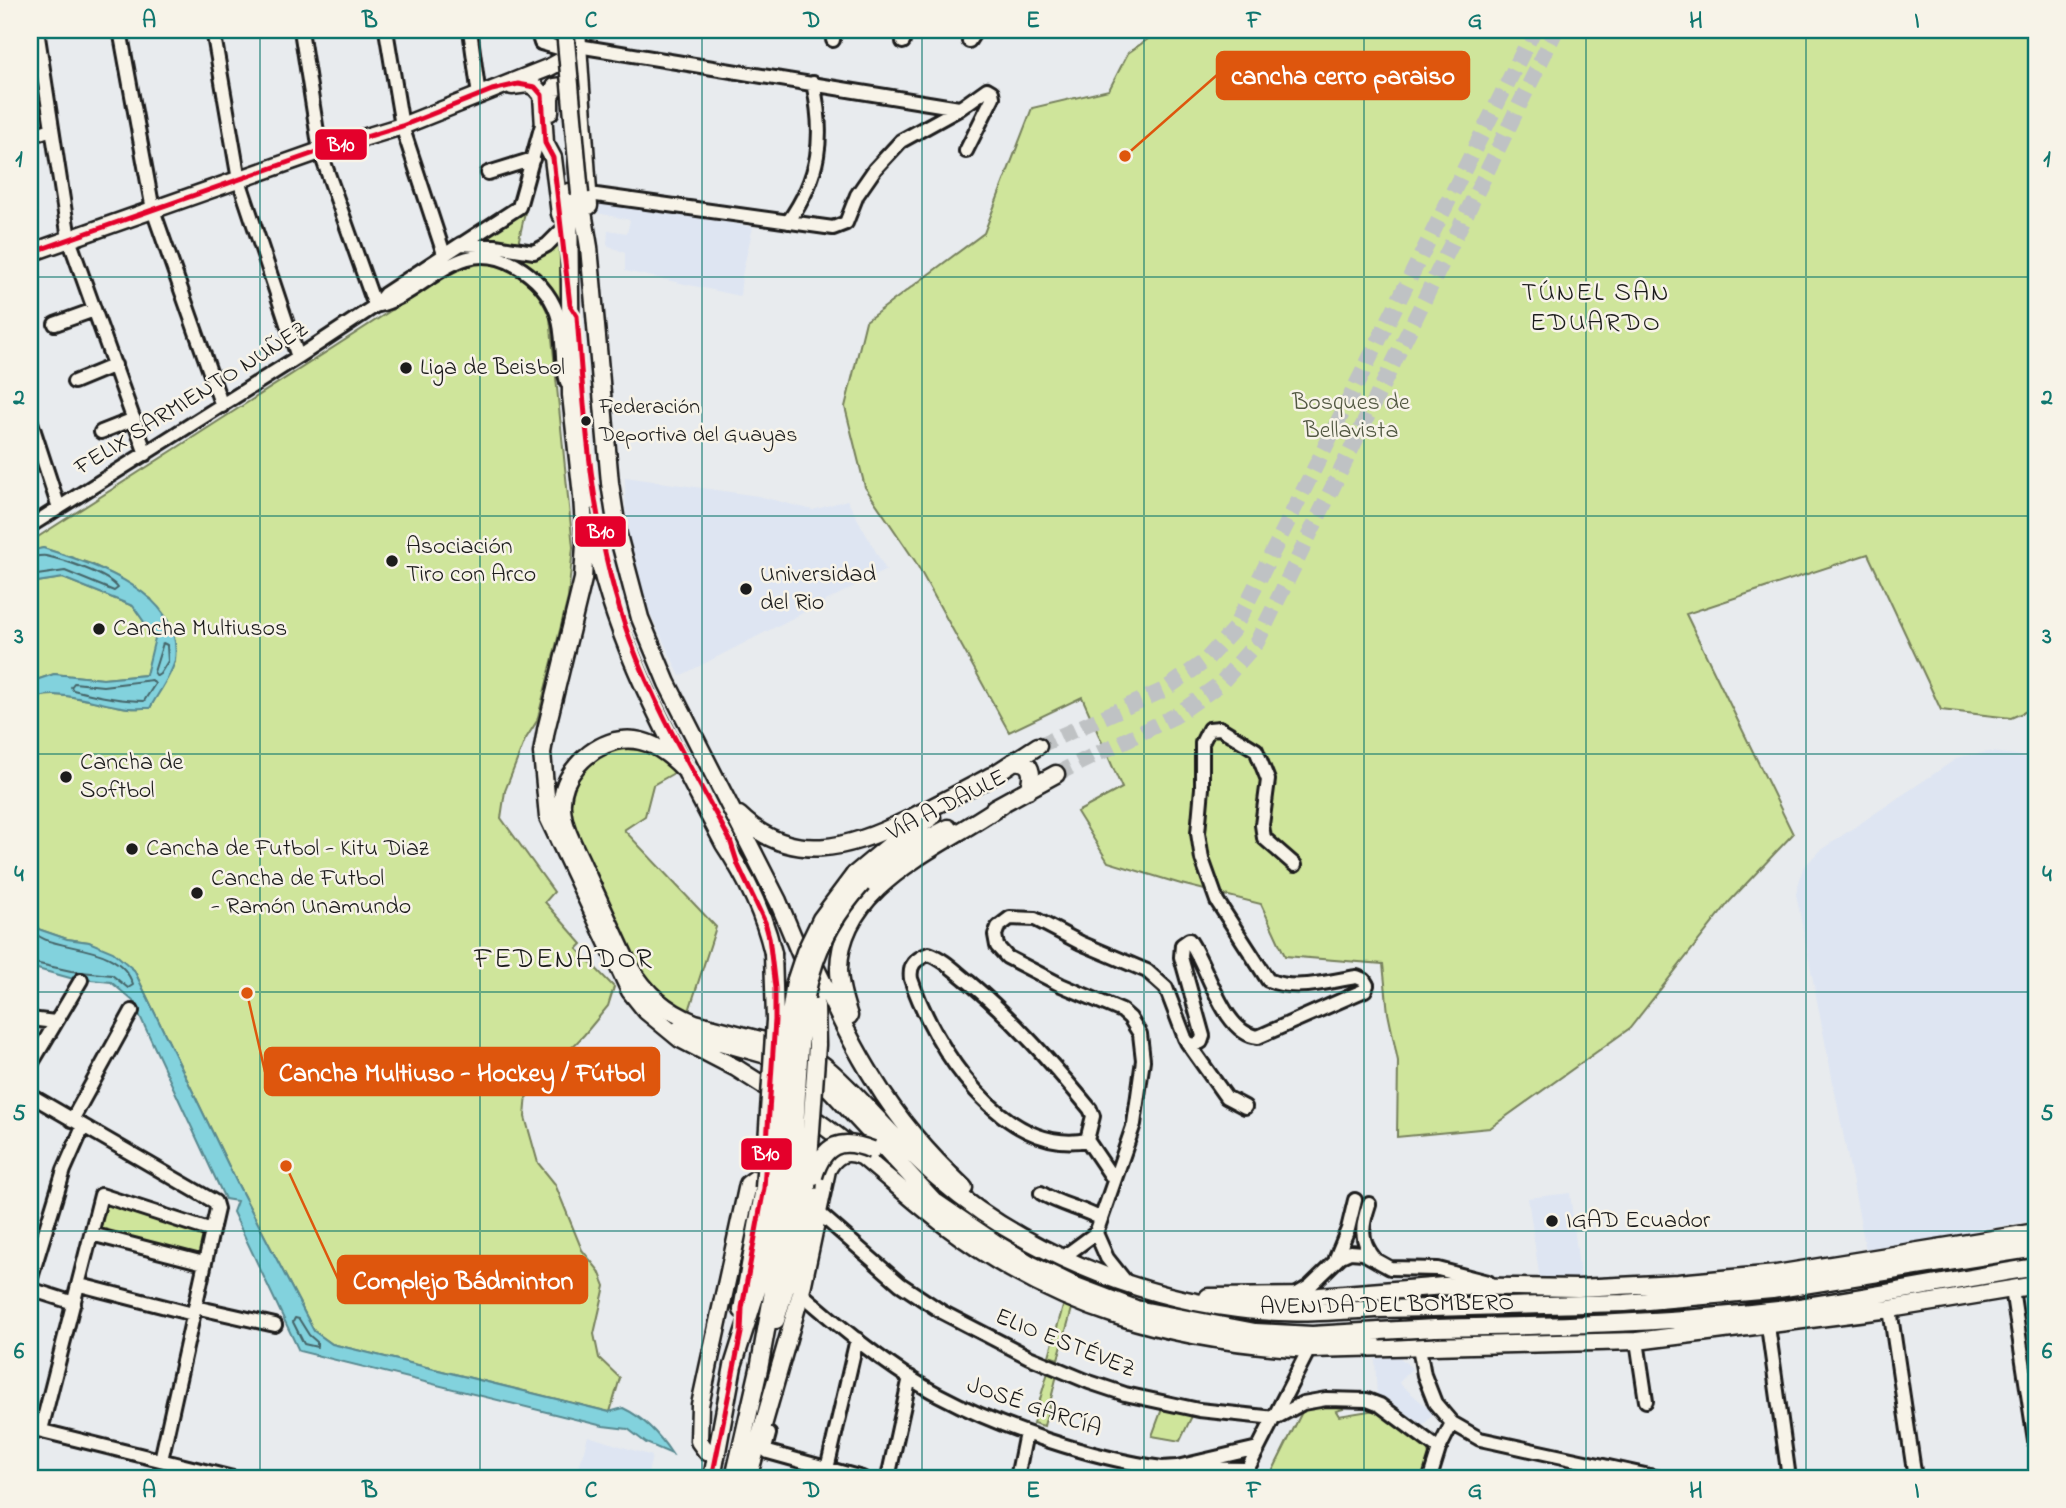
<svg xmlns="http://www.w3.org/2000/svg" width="2066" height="1508" font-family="'Indie Flower',sans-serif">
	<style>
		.built { fill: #dee5f2 }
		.green { fill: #cfe59b; stroke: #76805c; stroke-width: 2 }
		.water { fill: #82d2dd; stroke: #598990; stroke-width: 2 }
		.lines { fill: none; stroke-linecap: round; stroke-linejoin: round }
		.shore { stroke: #456569; stroke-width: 2 }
		.major-tunnel { stroke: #bfc2c4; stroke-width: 16; stroke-dasharray: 16 8; stroke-linecap: butt }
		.minor-casing { stroke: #1c1c1c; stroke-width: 18 }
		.major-casing { stroke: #1c1c1c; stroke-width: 21 }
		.minor { stroke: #f7f3e8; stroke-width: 12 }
		.major { stroke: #f7f3e8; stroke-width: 16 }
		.major-bridge-casing { stroke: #1c1c1c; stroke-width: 21; stroke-linecap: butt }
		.major-bridge { stroke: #f7f3e8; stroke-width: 16 }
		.bus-1-casing { stroke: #f7f3e8; stroke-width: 10 }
		.bus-1 { stroke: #e4002b; stroke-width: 5 }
		.grid { fill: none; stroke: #0f766e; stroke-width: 2; stroke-opacity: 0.55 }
		.poi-dot { fill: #1c1c1c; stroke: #f7f3e8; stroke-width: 2.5 }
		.labels { text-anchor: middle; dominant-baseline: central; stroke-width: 5; stroke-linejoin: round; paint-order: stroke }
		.bus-label { font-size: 22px; fill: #1c1c1c; stroke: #f7f3e8; text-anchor: start }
		.poi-label { font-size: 24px; fill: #1c1c1c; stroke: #f7f3e8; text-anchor: start }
		.street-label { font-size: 24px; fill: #1c1c1c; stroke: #f7f3e8 }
		.park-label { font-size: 24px; fill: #525842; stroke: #f7f3e8 }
		.neighbourhood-label { font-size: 26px; letter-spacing: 2px; fill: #1c1c1c; stroke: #f7f3e8 }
		.quarter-label { font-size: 28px; letter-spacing: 2px; fill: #1c1c1c; stroke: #f7f3e8 }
		.leader { fill: none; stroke: #de560d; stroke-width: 2.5 }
		.callout-dot { fill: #de560d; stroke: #f7f3e8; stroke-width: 2.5 }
		.callout { fill: #de560d; stroke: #de560d; stroke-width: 2.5 }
		.callout-label { font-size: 26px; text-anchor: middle; font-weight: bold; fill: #fff }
		.line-badge { stroke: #f7f3e8; stroke-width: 2.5 }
		.badge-label { font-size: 19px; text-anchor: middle; font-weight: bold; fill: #fff }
		.neatline { fill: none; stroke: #0f766e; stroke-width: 2.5 }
		.grid-label { font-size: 23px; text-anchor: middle; font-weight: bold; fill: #0f766e }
	</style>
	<rect width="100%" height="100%" fill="#e8ebee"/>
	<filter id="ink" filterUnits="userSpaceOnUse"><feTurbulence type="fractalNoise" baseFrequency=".0143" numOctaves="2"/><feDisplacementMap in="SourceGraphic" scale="14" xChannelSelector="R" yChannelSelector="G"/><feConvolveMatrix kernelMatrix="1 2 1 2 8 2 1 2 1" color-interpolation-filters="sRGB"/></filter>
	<g filter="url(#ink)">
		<path class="built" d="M597,198L753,227L742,275L740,296L625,271V253L607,245L608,230L627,233L630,220L598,213Z
			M625,477L758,496L813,510L847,500L886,570L680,676L647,607L626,535Z
			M1989,752L2017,755L2036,761V1220L1866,1250L1796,894L1803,868L1819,851L1959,757Z
			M1570,1193L1581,1284L1541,1287L1528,1198Z
			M1398,1356L1412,1368L1399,1383L1434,1413L1420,1429L1377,1397L1375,1359Z
			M588,1436L652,1456L647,1478H576Z"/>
		<path class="green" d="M1161,30H2036V707L2011,718L1941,710L1868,554L1686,614L1793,834L1730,901L1630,1028L1490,1128L1397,1137L1398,1061L1388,1013L1383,964L1285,956L1261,904L1181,884L1108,862L1077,812L1122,788L1082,697L1009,732L915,561L865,487L845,407L866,321L984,233L1032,108L1109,90L1128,53Z
			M525,212L518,244L495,240L480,241Z
			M559,245L563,310C551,279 532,262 501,251C523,257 540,261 559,245Z
			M487,261C521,274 536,283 550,318L573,547L568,598L537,721L525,740L505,791L501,818L554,892L545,902L582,944L577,949L614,987L608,1006L584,1035L527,1094L525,1117L538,1163L555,1184L582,1250L599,1271L605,1286L594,1334L599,1358L620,1378L610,1412L332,1344L314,1331L236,1181L134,970L89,942L67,939L38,929L31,904L32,851L30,845V701C51,686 98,704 122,707C131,709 141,708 150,708L175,662V643L151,599L118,577L91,564L43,548L30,551V542L465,263Z
			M63,578L133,606L156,638L146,675L103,679L54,674L30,682V583Z
			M618,749C643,749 659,751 674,773L653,785L645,816L624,830L716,927L689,1011L659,996L641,972L570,819C570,797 576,771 597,758C603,753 611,751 618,749Z
			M101,1195L212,1231L204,1263L91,1234Z
			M1064,1303L1073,1305L1058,1359L1049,1356Z
			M1048,1372L1057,1375L1044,1426L1033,1423Z
			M1341,1403L1343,1409L1336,1411L1339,1416L1375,1410L1425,1442L1430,1458L1425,1478H1269L1305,1406Z
			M1162,1409L1192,1416L1180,1441L1152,1436Z"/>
		<path class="water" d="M43,548C93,564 184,592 175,660C173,673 157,695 150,708C141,708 131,709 122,707C98,704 51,686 30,701V682L54,674L103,679L146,675L155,638L133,606L63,578L30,583V551Z
			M30,845L32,851L31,904L38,929L67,939L89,942L113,952L134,970L236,1181L314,1331L332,1344L357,1350L609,1412L623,1408C644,1418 659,1434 672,1454L646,1443L628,1429L603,1426L299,1351L233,1212L237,1201L225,1199L133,1001L111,982L70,978L30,967Z"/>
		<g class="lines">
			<path class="shore" d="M30,558C35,557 41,555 46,556C64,560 108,574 118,588L114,591L65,571L30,576
				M163,643L167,645L168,661L160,674L157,676L154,672Z
				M152,680L155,684L144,701C120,701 97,696 73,690L71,687L74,683L103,686Z
				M30,925C39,956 118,936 133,985L128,988L112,975L71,971L30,962
				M295,1318L299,1319L309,1335L317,1342V1347L304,1344L293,1322Z"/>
			<path class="major-tunnel" d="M1038,746L1164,690L1204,662L1234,629L1534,30
				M1056,774L1175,716L1221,683L1257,642L1556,30"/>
			<defs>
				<path id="minor" d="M37,30L69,239L146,454
					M120,30L153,210L222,406
					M213,30L239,180L298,357
					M301,30L320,151L375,306
					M386,30L402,126L444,254
					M470,30L479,96
					M537,30L541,43L562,49
					M833,40L834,30
					M969,41L976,30
					M903,42L904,30
					M578,46L959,108
					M30,136L52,129
					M488,173L533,159
					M589,194L833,228L846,223L857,195L875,169L901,141L959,109L987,89L992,92L993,97L966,151
					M788,222C820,177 825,137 813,83
					M462,244L519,207L541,128
					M375,306C427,295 457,233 515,265C534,276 550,293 557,313C565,334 560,360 567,382
					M55,324L94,310
					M74,382L115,365
					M30,419L59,508
					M101,432L134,419
					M30,526L298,357L375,306L385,294L461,244L495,246L534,252L547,245L562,230
					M929,954C944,959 956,972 969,982C1014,1020 1052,1063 1090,1109L1093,1116L1087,1140C1003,1156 934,1047 911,979C909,965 915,959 929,954Z
					M30,1019L55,1022
					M1187,1042L1226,1097L1245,1107
					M30,1066L81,980
					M30,1095L215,1202L217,1209L212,1231L161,1460
					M72,1120L132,1011
					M1087,1140L1114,1180
					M1041,1193C1060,1205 1082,1208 1101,1219
					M1369,1204C1362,1225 1359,1240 1374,1258
					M819,1213L900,1284L942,1312L1029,1357L1089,1382L1125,1394L1199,1410L1275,1418L1303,1403L1326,1399L1367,1400L1380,1405L1439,1449
					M1096,1233L1107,1258L1126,1282
					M91,1234L204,1263
					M1062,1258L1096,1233L1101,1219L1134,1124L1143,1060L1140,1034L1130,1018L1122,1011L1061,985L1007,957L997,946L995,935L998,927L1010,918L1035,919L1081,943L1147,971L1166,988L1185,1038L1188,1043L1194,1045L1201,1042L1203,1036L1181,957L1182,945L1189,940C1208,966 1223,1034 1258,1037L1365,990L1367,985L1364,980L1357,977C1327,981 1296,992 1268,980L1217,901L1202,859L1198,833L1202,788V743L1209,729L1220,728L1256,750L1268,780L1262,825L1264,838L1295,865
					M1336,1258L1348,1229L1355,1200
					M30,1281L64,1170L83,1127
					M80,1285L193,1314
					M30,1289L74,1303
					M1409,1289L1421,1338L1419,1347L1424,1375L1435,1403L1452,1423L1480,1439L1659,1478
					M2012,1289L2036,1447
					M1400,1290L1412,1341L1419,1347
					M801,1293C841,1328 891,1370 939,1395C1001,1428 1091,1458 1162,1468
					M1294,1296L1309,1287L1341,1256L1350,1252L1363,1253L1390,1268L1438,1269L1488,1282
					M195,1307L275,1325
					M1890,1309L1915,1478
					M1768,1326L1789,1478
					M1637,1341L1646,1401
					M30,1428L233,1478
					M762,1429L769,1434L765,1449L768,1452L862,1478
					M41,1430L101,1195L212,1231
					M827,1469L857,1339
					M1247,1469L1162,1468L1177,1467L1258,1448
					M888,1478L910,1377
					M1017,1478L1026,1433
					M1243,1478L1309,1349
					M1430,1478L1439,1449L1452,1423"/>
				<path id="major" d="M577,30L589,206
					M512,86L528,84L535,87L542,95L545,143L553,158L560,214
					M550,112V96L555,87L572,85L581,91
					M569,192L571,395L582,496L585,504
					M580,194L589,247L610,483L618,535L640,618L667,683L778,901L806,968L816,1007
					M30,253L320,151L402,126L550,67L561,61L578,46
					M582,496L585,543L583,579L546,730L542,753L548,817L630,991L646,1011L680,1039L736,1068L780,1096
					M592,528C614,646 670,740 724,844C746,877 764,914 773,953
					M1013,762C1032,759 1034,775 1028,790
					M686,771C667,751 644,734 615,741C587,749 560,776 562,807C563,829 576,849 584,868C599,900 614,933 629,966C646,994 665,1011 695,1023L787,1047
					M984,781L1038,746
					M994,808L1056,774
					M739,815C791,866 850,849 909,819C936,805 964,791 991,776
					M854,875L890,845L932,817
					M862,884L898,854L948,828
					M811,958C831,999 850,1042 875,1081C899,1121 930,1156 964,1188
					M849,1016C844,1001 839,985 839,969C840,883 945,846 1003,804
					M678,1030L784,1060
					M808,1055C826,1065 841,1081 856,1096C883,1124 910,1154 939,1179C1019,1249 1133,1296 1238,1309C1284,1315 1330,1312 1377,1309
					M805,1069L830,1089L934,1201L997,1244L1032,1265L1073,1285L1136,1309L1255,1332L1312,1335L1380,1331
					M804,1112C855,1146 898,1189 946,1226C1057,1310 1172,1341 1309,1349L1637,1341L1890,1309L2036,1285
					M1208,1297L1319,1296L1444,1286L1578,1288L1678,1283L1776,1274L2036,1232
					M1431,1308L1625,1303L1772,1290L2036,1248
					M742,1310L764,1188
					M776,1320L793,1263L807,1188
					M1435,1328C1547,1326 1658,1324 1769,1311C1858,1300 1948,1281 2036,1267
					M707,1452L699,1441L700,1405L748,1184L755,1179L776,1180
					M712,1478L733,1366L762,1274L779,1186
					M734,1478L759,1369L792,1187
					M748,1478L801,1293L827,1170C835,1155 845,1149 861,1156"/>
			</defs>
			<use href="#minor" class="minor-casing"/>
			<use href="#major" class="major-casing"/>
			<use href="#minor" class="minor"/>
			<use href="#major" class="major"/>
			<defs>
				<path id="major-bridge" d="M565,30L580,194
					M814,1176C824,1144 841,1137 872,1150
					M779,1186L789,1021L795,982L805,952L821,919L854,875
					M792,1187C794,1149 796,1111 798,1074C803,996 808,944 862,884
					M764,1188L775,1020L773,953
					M807,1188L817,1045L816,1007
					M1377,1309L1431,1308
					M1380,1331L1435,1328"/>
			</defs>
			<use href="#major-bridge" class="major-bridge-casing"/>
			<use href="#major-bridge" class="major-bridge"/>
			<defs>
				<path id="bus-1" d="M30,253L320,151L402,126L492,90L518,84L535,87L542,95L545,143L553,158L570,305L577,316C585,426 592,536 630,640C656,710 695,775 730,840L738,865L765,922L769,937L775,988V1020L764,1188L742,1308L741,1333L712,1478"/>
			</defs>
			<use href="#bus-1" class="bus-1-casing"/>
			<use href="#bus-1" class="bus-1"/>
		</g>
	</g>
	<path class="grid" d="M260,30V1478M480,30V1478M702,30V1478M922,30V1478M1144,30V1478M1364,30V1478M1586,30V1478M1806,30V1478M30,277H2036M30,516H2036M30,754H2036M30,992H2036M30,1231H2036"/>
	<g class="poi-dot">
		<circle cx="406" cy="368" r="7"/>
		<circle cx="586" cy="421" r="6"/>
		<circle cx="392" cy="561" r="7"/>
		<circle cx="746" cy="589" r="7"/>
		<circle cx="99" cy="629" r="7"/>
		<circle cx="66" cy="777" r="7"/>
		<circle cx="132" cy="849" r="7"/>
		<circle cx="197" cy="893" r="7"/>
		<circle cx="1552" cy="1221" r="7"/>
	</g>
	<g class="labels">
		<g class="bus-label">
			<text x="599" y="408">Federación<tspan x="599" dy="28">Deportiva del Guayas</tspan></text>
		</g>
		<g class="poi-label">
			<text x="420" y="368">Liga de Beisbol</text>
			<text x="406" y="547">Asociación<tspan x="406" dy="28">Tiro con Arco</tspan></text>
			<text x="760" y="575">Universidad<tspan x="760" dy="28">del Rio</tspan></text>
			<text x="113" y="629">Cancha Multiusos</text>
			<text x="80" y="763">Cancha de<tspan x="80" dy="28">Softbol</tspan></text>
			<text x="146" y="849">Cancha de Futbol - Kitu Diaz</text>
			<text x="211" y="879">Cancha de Futbol<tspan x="211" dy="28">- Ramón Unamundo</tspan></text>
			<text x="1566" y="1221">IGAD Ecuador</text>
		</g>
		<g class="street-label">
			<text transform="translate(192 399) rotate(-32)">FELIX SARMIENTO NUÑEZ</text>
			<text transform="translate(947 806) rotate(-27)">VÍA A DAULE</text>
			<text transform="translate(1387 1306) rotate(-1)">AVENIDA DEL BOMBERO</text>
			<text transform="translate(1065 1344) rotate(22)">ELIO ESTÉVEZ</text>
			<text transform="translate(1034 1408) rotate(19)">JOSÉ GARCÍA</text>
		</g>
		<g class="park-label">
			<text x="1351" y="403">Bosques de<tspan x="1351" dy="28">Bellavista</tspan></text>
		</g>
		<g class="neighbourhood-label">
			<text x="1596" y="294">TÚNEL SAN<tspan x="1596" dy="30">EDUARDO</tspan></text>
		</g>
		<g class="quarter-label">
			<text x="564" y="960">FEDENADOR</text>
		</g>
	</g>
	<path class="leader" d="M1125 156L1217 75M247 993L265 1072M286 1166L338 1279"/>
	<g class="callout-dot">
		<circle cx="1125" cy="156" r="7"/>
		<circle cx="247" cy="993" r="7"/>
		<circle cx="286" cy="1166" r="7"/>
	</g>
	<g class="callout">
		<rect x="1217" y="52" width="252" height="47" rx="7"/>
		<rect x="265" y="1048" width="394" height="47" rx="7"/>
		<rect x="338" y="1256" width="249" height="47" rx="7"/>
	</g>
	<g class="callout-label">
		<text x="1343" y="84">cancha cerro paraiso</text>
		<text x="462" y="1081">Cancha Multiuso - Hockey / Fútbol</text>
		<text x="463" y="1289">Complejo Bádminton</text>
	</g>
	<g class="line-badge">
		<rect x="314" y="128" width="54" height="33" rx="7" fill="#e4002b"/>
		<rect x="574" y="515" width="53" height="33" rx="7" fill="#e4002b"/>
		<rect x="740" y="1137" width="53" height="34" rx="7" fill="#e4002b"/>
	</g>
	<g class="badge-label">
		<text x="341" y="151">B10</text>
		<text x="601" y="538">B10</text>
		<text x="766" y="1160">B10</text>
	</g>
	<rect width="2066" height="1508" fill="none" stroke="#f7f3e8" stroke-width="77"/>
	<rect x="38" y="38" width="1990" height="1432" class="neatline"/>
	<g class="grid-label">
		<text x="149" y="27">A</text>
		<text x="370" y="27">B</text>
		<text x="591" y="27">C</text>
		<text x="812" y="27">D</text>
		<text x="1033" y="27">E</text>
		<text x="1254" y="27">F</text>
		<text x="1475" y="27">G</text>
		<text x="1696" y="27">H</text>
		<text x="1917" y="27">I</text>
		<text x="19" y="166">1</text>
		<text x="2047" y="166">1</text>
		<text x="19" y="404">2</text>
		<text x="2047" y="404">2</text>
		<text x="19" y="643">3</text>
		<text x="2047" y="643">3</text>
		<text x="19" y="881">4</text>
		<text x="2047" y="881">4</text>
		<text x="19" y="1120">5</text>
		<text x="2047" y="1120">5</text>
		<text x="19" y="1358">6</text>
		<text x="2047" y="1358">6</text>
		<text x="149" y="1497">A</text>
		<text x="370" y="1497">B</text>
		<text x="591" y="1497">C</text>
		<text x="812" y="1497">D</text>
		<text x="1033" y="1497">E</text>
		<text x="1254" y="1497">F</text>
		<text x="1475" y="1497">G</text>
		<text x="1696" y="1497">H</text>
		<text x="1917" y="1497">I</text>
	</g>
</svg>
